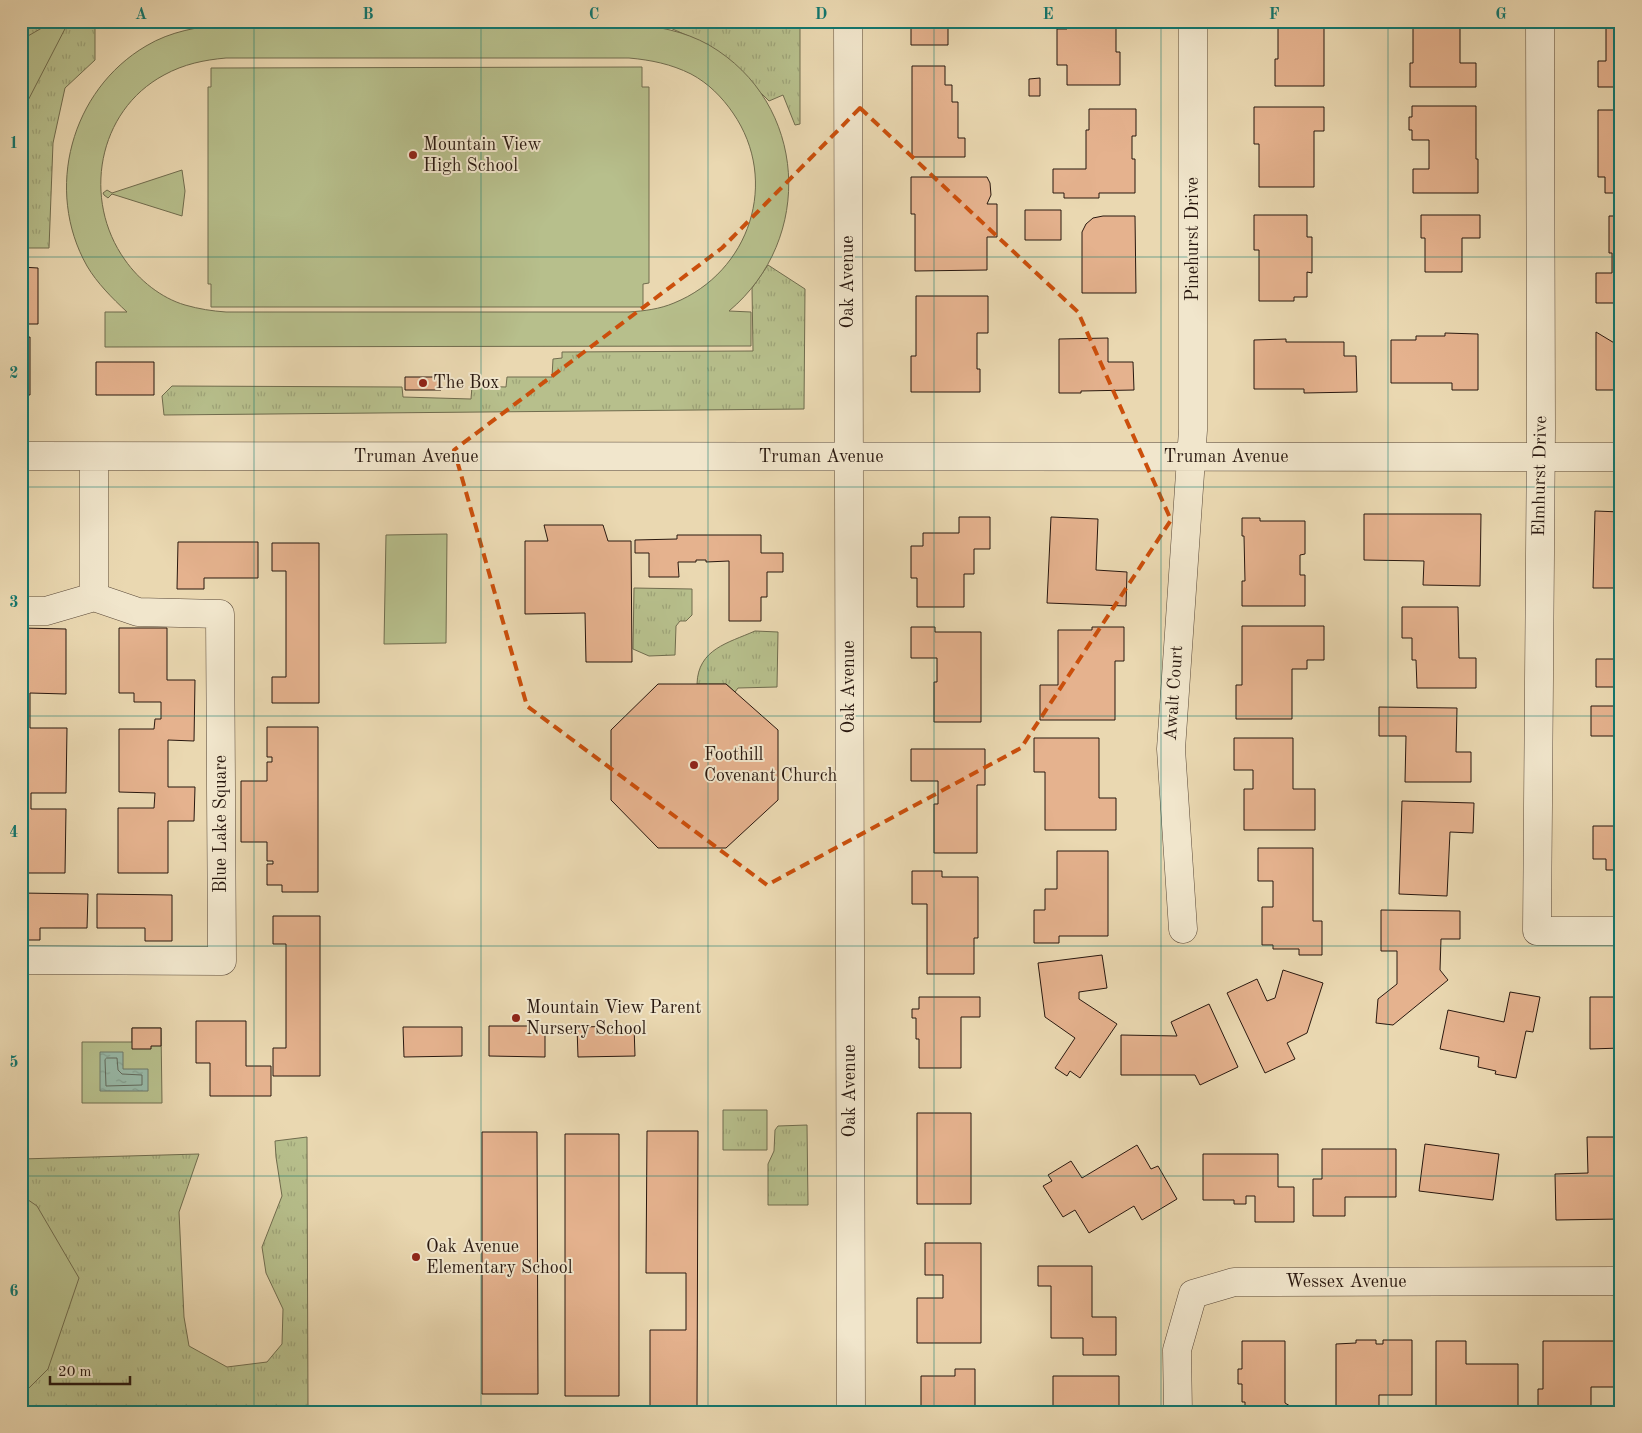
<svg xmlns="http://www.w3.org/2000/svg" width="1642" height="1433" font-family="'Old Standard TT',serif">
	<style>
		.grass { fill: url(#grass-tufts); stroke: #706c4e }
		.pitch { fill: #b7bf8c; stroke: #706c4e; fill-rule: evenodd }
		.water { fill: url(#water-ripples); stroke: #6c796b }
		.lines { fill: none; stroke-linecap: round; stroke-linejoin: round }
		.shore { stroke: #60695c; stroke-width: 1 }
		.building { fill: #e5b28e; stroke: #29180f }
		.minor-casing { stroke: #594838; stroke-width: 29 }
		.minor { stroke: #f1e6cc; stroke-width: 28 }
		.marked { fill: none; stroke: #cb4f0c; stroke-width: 4; stroke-dasharray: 10 6; stroke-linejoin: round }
		.grid { fill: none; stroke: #0f766e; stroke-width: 1; stroke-opacity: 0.55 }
		.poi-dot { fill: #8f2418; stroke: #f1e6cc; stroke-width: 2 }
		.labels { text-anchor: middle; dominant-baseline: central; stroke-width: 4; stroke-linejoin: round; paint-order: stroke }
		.poi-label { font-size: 18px; fill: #29180f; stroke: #f1e6cc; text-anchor: start }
		.street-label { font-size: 18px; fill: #29180f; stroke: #f1e6cc }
		.neatline { fill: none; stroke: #0f766e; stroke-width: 2 }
		.grid-label { font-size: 16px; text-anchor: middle; font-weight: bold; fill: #0f766e }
	</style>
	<defs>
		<pattern id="grass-tufts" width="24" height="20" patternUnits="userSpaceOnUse" patternTransform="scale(1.25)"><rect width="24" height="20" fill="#b7bf8c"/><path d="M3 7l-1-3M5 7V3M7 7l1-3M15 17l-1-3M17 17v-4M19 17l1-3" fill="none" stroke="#9da378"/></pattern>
		<pattern id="water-ripples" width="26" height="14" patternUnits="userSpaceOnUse" patternTransform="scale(1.25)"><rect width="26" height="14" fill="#98baa9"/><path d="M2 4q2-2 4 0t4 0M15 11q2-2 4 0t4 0" fill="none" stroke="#839f90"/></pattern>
	</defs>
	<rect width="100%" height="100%" fill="#ead8b1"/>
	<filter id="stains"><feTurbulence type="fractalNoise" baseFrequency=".004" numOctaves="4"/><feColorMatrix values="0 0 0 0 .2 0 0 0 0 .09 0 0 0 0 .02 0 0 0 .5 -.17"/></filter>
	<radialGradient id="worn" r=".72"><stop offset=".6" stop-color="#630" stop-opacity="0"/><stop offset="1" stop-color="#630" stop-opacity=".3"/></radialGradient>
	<path class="grass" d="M21,21H95V60L65,88L53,143L49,248H21Z
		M667,21H800V124L795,125L783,95L769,101L759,91L693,38L668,27Z
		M768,265L805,289L804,409L164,415L162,396L172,386L402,387L403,397L471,399L472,386L506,387L507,377H552L553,359L562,358V352L753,351L752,288Z
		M634,588L692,589V615L686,621H680L676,626L675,655L649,656L633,649Z
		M755,631L778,632L777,687L738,688L735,692L726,684H697C698,649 728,643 755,631Z
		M723,1110H767V1150H723Z
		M807,1125L808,1205H768V1164L774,1151L775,1130L778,1126Z
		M307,1137L308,1412H21V1159L199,1154L179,1212L184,1317L189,1346L227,1367L267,1362L282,1344L283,1309L266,1273L262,1247L282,1196L276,1157L275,1141Z"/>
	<path class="pitch" d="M54,21H69L21,114V40Z
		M226,24H629C657,26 684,31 709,45C808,103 815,239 729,311L751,312V346L105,347V312H127C112,298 97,283 87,266C44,190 71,90 146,46C171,31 198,27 226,24ZM226,58H629C651,60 671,64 691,74C708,83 722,97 733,113C780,181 750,272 674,303C660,309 644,311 629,312H226C212,311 199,309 185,305C161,298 139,280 125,260C82,200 97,111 164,75C184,64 204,60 226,58Z
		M642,67V87H649V283L643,284V307H211V284H208V87H211V68Z
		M182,170L185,191L182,216L112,194L108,198L104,195L103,193L107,190L112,193Z
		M447,534L446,643L384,644L386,535Z
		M132,1028H161L162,1103H82V1042H132Z
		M21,1195L37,1206L79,1278L48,1369L21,1396Z"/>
	<path class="water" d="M100,1052H123V1069H148V1091H100Z"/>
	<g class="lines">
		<path class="shore" d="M107,1058H117L118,1070L122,1074L142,1075V1085L106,1086L105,1060Z"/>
	</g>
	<path class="building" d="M98,21H155V28H98Z
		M911,21H948V45H911Z
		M1067,21H1116V52H1120V85H1067V65H1057V29H1067Z
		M1278,21H1324V86H1275V59H1278Z
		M1410,21H1460V63H1476V87H1410V63H1413V28H1410Z
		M1611,21H1621V87H1598V61H1606V24H1611Z
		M912,66H945V85H952V102H958V138H965V157H912Z
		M1040,78V96H1029V79Z
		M1412,106H1476V159H1478V193H1413V169H1429V140H1412V130H1409V117H1412Z
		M1254,107H1324V131H1314V187H1259V144H1254Z
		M1089,109H1136V136H1132V159H1135V193H1099V198H1064V193H1053V169H1086V130H1089Z
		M1598,110H1621V193H1605V177H1598Z
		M911,177H987L990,183L991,195L987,204H997V237H987V270L915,271V214H911Z
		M1025,210H1061V240H1025Z
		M1254,215H1307V237H1312V273L1307,272V297H1294V301H1259V250H1254Z
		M1421,215H1480V238H1462V272H1425V238H1421Z
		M1103,216H1135L1136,293H1082V232L1086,224L1093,218Z
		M1609,216H1621V303H1596V273H1612V253H1609Z
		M21,267L38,268V324H21Z
		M916,296H988V333H977V369H980V392H911V356H916Z
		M1596,332L1621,347V390H1596Z
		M1445,333L1478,334V390H1452V383H1391V340H1416V336H1445Z
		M30,337V395H21V338Z
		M1108,338V362H1133L1134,390L1081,391V393H1059V339Z
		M1286,339V342H1344V356H1356L1357,392L1304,393V389H1254V340Z
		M96,362H154V395H96Z
		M405,377H441V390H405Z
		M1595,511L1621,512V588H1593Z
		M1364,514H1481L1480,586L1423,585L1424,561L1364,560Z
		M959,517H990V549H974V574H964V607H917V578H911V546H923V533H959Z
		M1051,517L1098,519L1096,570L1127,572L1126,606L1047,603Z
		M1242,518H1260V521H1305V554L1300,555V575H1305V606H1242V581H1245L1244,536H1242Z
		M544,525H603L608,541H631L632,662H586L585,613L525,614V541H548Z
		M677,535H761V553H783V572H767V597H761V621H729V561L706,562V560H696V562H678L679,577H649V553H635V540L677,539Z
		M178,542H258V578H204V589H177Z
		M272,543H319V703H272V677H286V571H272Z
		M1402,607H1458L1459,658H1476V688H1417L1416,660H1412V638H1402Z
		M1614,608H1621V687H1596V659H1617V632H1614Z
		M1242,626H1324V660H1307V669H1292V719H1236V685H1242Z
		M911,627H935V632H981V722H934V682H937V658H911Z
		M1092,627H1124V661H1115V720H1040V685H1058V630H1092Z
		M21,628L66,629V694L30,693V728H67L66,793H31V809H66L65,873H21Z
		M119,628H167V680H195L194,741L168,740V787H195L194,821H168V873H118V808H154L155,793L119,792V729H154L155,719H161V702H134V693H119Z
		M658,684H726L778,730V800L726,848H658L611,800V730Z
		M1591,706H1621V785H1616V750H1619V736H1591Z
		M1379,707L1457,708L1456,752H1471V782H1405L1406,736H1379Z
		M267,727H318V892H282V885H267V864H273V861H267V842H241V781H267V762H272V757H267Z
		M1034,738H1099V798H1116V830H1045V772H1034Z
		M1234,738H1293V789H1315V830H1244V789H1253V770H1234Z
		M911,749H985V785H977V853H934V804H938V781H911Z
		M1402,801L1474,803L1473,833L1450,832L1447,896L1399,894Z
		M1593,826H1621V870H1606V859H1593Z
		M1258,848H1313V921H1322V955H1299V949H1273V945H1262V907H1273V881H1258Z
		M1057,851H1108V936H1059V943H1034V910H1045V889H1057Z
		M912,871H942V877H978V938H974V974H927V904H912Z
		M21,893L88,894L87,928H40V940H21Z
		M97,894L172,895V941H145V928H97Z
		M1381,910L1460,911V939H1441L1440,970L1448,980L1393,1025L1376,1023L1378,999L1397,984V951H1381Z
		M273,916H320V1076H273V1048H286V944H273Z
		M1102,955L1107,988L1079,992V999L1117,1024L1080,1078L1070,1071L1067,1076L1055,1068L1075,1038L1045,1017L1038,963Z
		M1283,970L1323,983L1307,1033L1287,1043L1295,1059L1265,1073L1227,993L1257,979L1267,1001L1275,998Z
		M1510,992L1540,997L1533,1032L1526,1031L1516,1078L1495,1074L1496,1071L1478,1067L1479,1057L1440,1049L1448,1010L1504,1022Z
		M919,997H980V1017H961V1068H919V1039H916V1018H912V1009H919Z
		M1590,997H1621V1048L1590,1049Z
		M1209,1004L1238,1067L1200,1085L1195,1075H1121V1035L1177,1036L1171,1022Z
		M196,1021H246V1066H271V1096H210V1063H196Z
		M489,1026H545V1057L489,1056Z
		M634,1026L635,1056L578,1057L577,1027Z
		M403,1027H462V1056L404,1057Z
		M132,1028H161V1046H151V1049H132Z
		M917,1113H971V1204H917Z
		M647,1131H698L697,1407H650V1330H686V1273H646Z
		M482,1132H537L538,1394H482Z
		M565,1134H619V1396H565Z
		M1587,1137H1621V1219L1556,1220L1555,1174L1588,1173Z
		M1425,1144L1499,1154L1493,1200L1419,1191Z
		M1137,1145L1151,1169L1158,1166L1177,1199L1142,1220L1134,1206L1089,1233L1075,1210L1063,1217L1043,1186L1052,1181L1048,1175L1071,1161L1082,1178Z
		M1322,1149H1396V1197H1345V1216H1313V1179H1322Z
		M1203,1154H1278V1187H1294V1222H1255V1196H1246V1204H1234V1200H1203Z
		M925,1243H981V1343H917V1298H943V1275H925Z
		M1038,1266H1092V1317H1116V1355H1083V1338H1051V1286H1038Z
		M1356,1340H1376V1344H1383V1340H1412V1395H1379V1412L1336,1411V1344L1356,1343Z
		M1242,1341H1285V1403L1290,1406L1291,1409H1306V1412H1245V1402H1242V1384H1238V1369H1242Z
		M1436,1341H1466V1364H1518V1412H1451V1406H1436Z
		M1543,1341H1621V1387H1591V1412H1538V1389H1543Z
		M955,1369H975V1412H921V1376H955Z
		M1053,1376H1119V1412H1053Z"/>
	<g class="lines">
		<defs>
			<path id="minor" d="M848,21L851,1412
				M1540,21L1541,429L1537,931H1621
				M21,456L1621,457
				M94,457V597
				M21,611H46L94,597L138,612L220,614L222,961L21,960
				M1183,929L1171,749L1193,430V21
				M1178,1412L1177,1350L1193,1294L1234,1282L1621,1281"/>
		</defs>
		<use href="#minor" class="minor-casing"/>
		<use href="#minor" class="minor"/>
	</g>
	<path class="marked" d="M860,108L1078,312L1171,520L1021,748L767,885L527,706L454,450L722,248Z"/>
	<path class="grid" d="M254,21V1412M481,21V1412M708,21V1412M934,21V1412M1161,21V1412M1388,21V1412M21,257H1621M21,487H1621M21,716H1621M21,946H1621M21,1176H1621"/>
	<g class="poi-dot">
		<circle cx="413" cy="155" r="5"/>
		<circle cx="423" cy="383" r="5"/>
		<circle cx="694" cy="765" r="5"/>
		<circle cx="516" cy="1018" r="5"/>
		<circle cx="416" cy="1257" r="5"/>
	</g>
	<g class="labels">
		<g class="poi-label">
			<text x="423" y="145">Mountain View<tspan x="423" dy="21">High School</tspan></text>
			<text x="433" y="383">The Box</text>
			<text x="704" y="755">Foothill<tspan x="704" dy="21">Covenant Church</tspan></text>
			<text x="526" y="1008">Mountain View Parent<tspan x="526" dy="21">Nursery School</tspan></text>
			<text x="426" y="1247">Oak Avenue<tspan x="426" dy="21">Elementary School</tspan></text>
		</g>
		<g class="street-label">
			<text transform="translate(1193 239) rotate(-90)">Pinehurst Drive</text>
			<text transform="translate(848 282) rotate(-90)">Oak Avenue</text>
			<text x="416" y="457">Truman Avenue</text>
			<text x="821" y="457">Truman Avenue</text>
			<text x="1226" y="457">Truman Avenue</text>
			<text transform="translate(1540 476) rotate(-89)">Elmhurst Drive</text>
			<text transform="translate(849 687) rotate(-90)">Oak Avenue</text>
			<text transform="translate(1174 693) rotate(-86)">Awalt Court</text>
			<text transform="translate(221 824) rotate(-90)">Blue Lake Square</text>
			<text transform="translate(850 1091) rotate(-90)">Oak Avenue</text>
			<text x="1346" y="1282">Wessex Avenue</text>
		</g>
	</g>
	<rect width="1642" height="1433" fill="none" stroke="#ead8b1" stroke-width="55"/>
	<path d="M50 1376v8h80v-8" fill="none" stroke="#29180f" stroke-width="2.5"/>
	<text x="58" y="1376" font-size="15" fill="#29180f" stroke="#f1e6cc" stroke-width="4" paint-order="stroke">20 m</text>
	<rect x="28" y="28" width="1586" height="1378" class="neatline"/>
	<g class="grid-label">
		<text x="141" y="19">A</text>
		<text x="368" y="19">B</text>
		<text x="594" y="19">C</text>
		<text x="821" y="19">D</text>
		<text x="1048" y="19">E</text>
		<text x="1274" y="19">F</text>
		<text x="1501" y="19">G</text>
		<text x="14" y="148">1</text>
		<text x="14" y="378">2</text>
		<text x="14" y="607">3</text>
		<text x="14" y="837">4</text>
		<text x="14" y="1067">5</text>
		<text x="14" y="1296">6</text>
	</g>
	<rect width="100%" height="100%" filter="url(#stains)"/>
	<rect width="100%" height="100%" fill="url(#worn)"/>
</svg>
